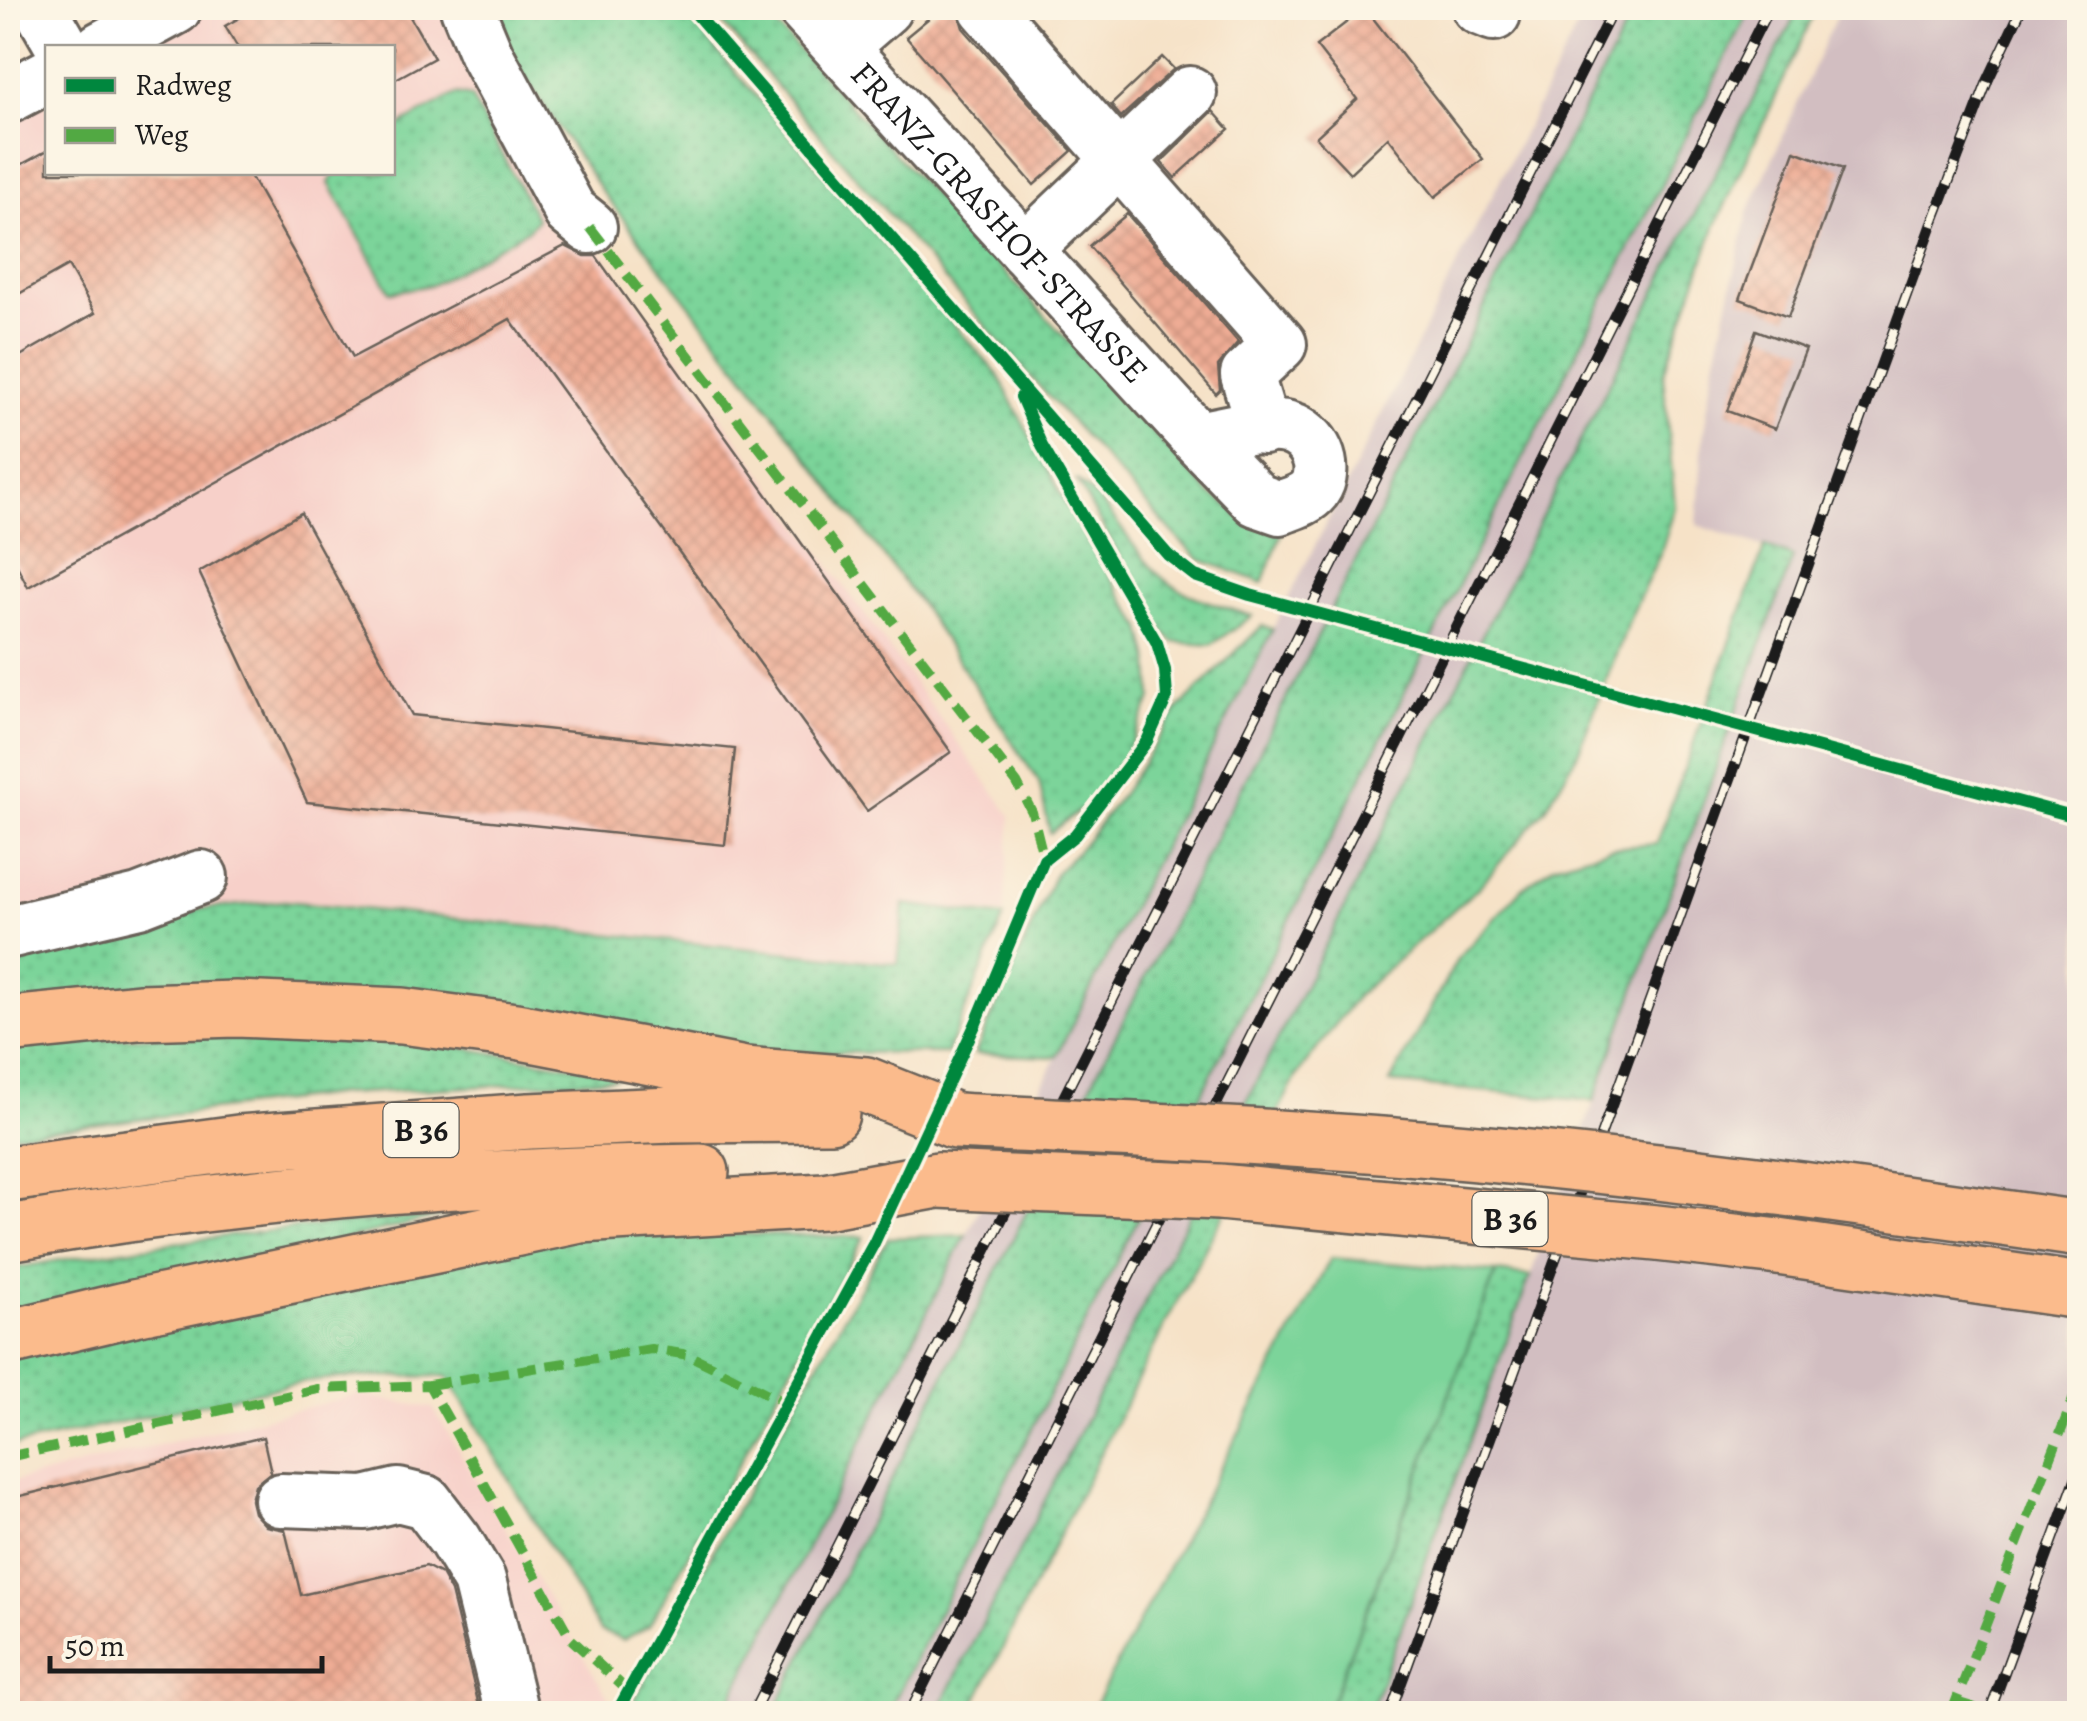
<svg xmlns="http://www.w3.org/2000/svg" width="2087" height="1721" font-family="Alegreya,serif">
	<style>
		.built { fill: #f7d0c9 }
		.railway { fill: #d2bec1 }
		.grass { fill: url(#grass-dots); stroke: #4c785b; stroke-width: 2.5 }
		.garden { fill: #7bd49a; stroke: #4c785b; stroke-width: 2.5 }
		.building { fill: url(#building-cross-hatch) }
		.lines { fill: none; stroke-linecap: round; stroke-linejoin: round }
		.minor-casing { stroke: #686158; stroke-width: 58 }
		.highway-casing { stroke: #686158; stroke-width: 60 }
		.minor { stroke: #fff; stroke-width: 52 }
		.highway { stroke: #fbbb8c; stroke-width: 55 }
		.rail-casing { stroke: #1c1c1c; stroke-width: 11 }
		.rail { stroke: #fcf5e5; stroke-width: 8; stroke-dasharray: 22; stroke-linecap: butt }
		.highway-bridge-casing { stroke: #686158; stroke-width: 60; stroke-linecap: butt }
		.highway-bridge { stroke: #fbbb8c; stroke-width: 55 }
		.quiet { stroke: #52a943; stroke-width: 10; stroke-dasharray: 20 10; stroke-linecap: butt }
		.cycleway-casing { stroke: #fcf5e5; stroke-width: 19 }
		.cycleway { stroke: #00873e; stroke-width: 12 }
		.labels { text-anchor: middle; dominant-baseline: central; stroke-width: 8; stroke-linejoin: round; paint-order: stroke }
		.shield { fill: #fcf5e5; stroke: #5f5d58; stroke-width: 2.5 }
		.shield-label { font-size: 32px; font-weight: bold; fill: #1c1c1c }
		.street-label { font-size: 35px; fill: #1c1c1c; stroke: #fcf5e5 }
	</style>
	<defs>
		<pattern id="grass-dots" width="8" height="8" patternUnits="userSpaceOnUse" patternTransform="scale(2.5)"><rect width="8" height="8" fill="#7bd49a"/><path d="M2 2h.1M6 6h.1" fill="none" stroke="#6ab584" stroke-width="1.8" stroke-linecap="round"/></pattern>
		<pattern id="building-cross-hatch" width="8" height="8" patternUnits="userSpaceOnUse" patternTransform="scale(2.5)"><rect width="8" height="8" fill="#eeac94"/><path d="M0 0l8 8M0 8l8-8" fill="none" stroke="#cc937f"/></pattern>
	</defs>
	<rect width="100%" height="100%" fill="#fcf5e5"/>
	<filter id="ink" filterUnits="userSpaceOnUse"><feTurbulence type="fractalNoise" baseFrequency=".01" numOctaves="2"/><feDisplacementMap in="SourceGraphic" scale="20" xChannelSelector="R" yChannelSelector="G"/><feConvolveMatrix kernelMatrix="1 2 1 2 8 2 1 2 1" color-interpolation-filters="sRGB"/></filter>
	<filter id="wash" filterUnits="userSpaceOnUse"><feTurbulence type="fractalNoise" baseFrequency=".0048" numOctaves="4" result="noise"/><feDisplacementMap in="SourceGraphic" scale="40" xChannelSelector="R" yChannelSelector="G"/><feGaussianBlur stdDeviation="2.25" result="paint"/><feColorMatrix in="noise" values="0 0 0 0 0 0 0 0 0 0 0 0 0 0 0 0 0 1.4 0 .05"/><feComposite in="paint" operator="in"/></filter>
	<g filter="url(#wash)">
		<rect width="100%" height="100%" fill="#f6e2c7"/>
		<path class="built" d="M133,8H447L586,231L1011,816L1004,914L903,903L897,962L285,899L200,908L8,958V76L47,54L48,172H392V48L60,47Z
			M357,1395L433,1408L609,1699L602,1714H8V1483Z"/>
		<path class="railway" d="M1587,8H1635L773,1713L724,1714Z
			M1751,8H1799L937,1713L888,1714Z
			M1840,8H2079V1713L1370,1714L1793,557L1697,525L1703,437L1714,366L1748,213Z"/>
		<path class="grass" d="M488,8H680L998,375L1067,506L1142,628L1150,660L1152,698L1126,755L1084,807L1050,833L1039,782L919,602L601,190L502,45Z
			M709,8H760L1211,495L1231,507L1283,529L1263,583L1199,559L1179,540L1017,362Z
			M1635,8H1751L888,1713L773,1714Z
			M1799,8H1817L1715,227L1663,375L1675,507L1661,552L1631,616L1577,755L1546,808L1480,886L1357,996L1298,1074L1169,1317L970,1713L937,1714Z
			M456,94L471,97L537,219L529,229L432,285L390,292L329,183L335,173L392,172L393,129Z
			M1076,480C1115,508 1132,553 1165,580C1190,599 1223,606 1252,616L1211,645L1173,642L1158,624Z
			M1765,546L1793,557L1594,1101L1390,1083L1458,958L1523,888L1554,865L1611,848L1657,844Z
			M1262,626L1273,629L1056,1057L975,1054L1055,874L1088,839L1124,791L1178,709Z
			M285,901L898,964L904,904L1004,917L947,1053L778,1052L8,1005V961L200,909Z
			M347,1029L628,1075L613,1079L341,1094L8,1135V1042Z
			M447,1215L8,1320V1269C153,1243 299,1225 447,1215Z
			M596,1231L864,1237L649,1626L623,1640L600,1631L447,1376L349,1377L302,1382L8,1447V1354Z
			M966,1235L724,1713H628L691,1591L888,1238Z
			M1496,1272L1530,1276L1370,1713L1327,1714Z"/>
		<path class="garden" d="M1331,1258L1496,1272L1327,1713H1091Z"/>
		<g id="blocks">
			<path class="building" d="M257,8H405L434,58L392,81V48H238L225,26Z
				M941,8H957L963,28L1072,151L1034,185L906,37Z
				M1365,8L1483,159L1435,197L1388,137L1350,173L1316,137L1357,99L1316,46Z
				M1162,57L1174,69L1121,117L1111,105Z
				M1213,111L1229,129L1175,178L1161,162Z
				M48,150V172H248L353,357L565,246L585,256H596L951,752L867,811L510,319L28,587L8,548V363L95,313L68,266L8,300V172Z
				M1795,151L1843,169L1788,317L1740,299Z
				M1127,214L1238,342L1218,366L1220,390L1216,394L1089,246Z
				M1756,330L1806,349L1775,429L1727,411Z
				M301,513L412,715L735,749L725,845L307,802L199,572Z
				M263,1437L271,1472L255,1485L251,1500L254,1513L266,1526L285,1530L301,1595L426,1566L441,1574L451,1592L481,1714H8V1499Z"/>
		</g>
	</g>
	<g filter="url(#ink)">
		<use href="#blocks" fill-opacity="0" stroke="#686158" stroke-width="2.5"/>
		<g class="lines">
			<defs>
				<g id="minor">
					<path d="M40,8L63,48"/>
					<path d="M467,8L487,56L570,211L590,227"/>
					<path id="s1" d="M804,8L1197,438L1257,500L1280,508C1292,503 1306,500 1314,490C1330,467 1314,435 1289,428C1269,421 1220,434 1197,438"/>
					<path d="M986,8L1280,344L1247,375L1263,428"/>
					<path d="M1479,8L1494,14"/>
					<path d="M840,47L885,8"/>
					<path d="M101,48L175,8"/>
					<path d="M8,97L48,76"/>
					<path d="M1025,250L1190,93"/>
					<path d="M8,932L139,901L201,877"/>
					<path d="M281,1500L365,1503L398,1495L426,1502L455,1540L479,1580L512,1714"/>
				</g>
				<path id="highway" d="M8,1025L139,1012L236,1009L402,1016L516,1031L745,1075L866,1085L956,1121
					M8,1174L239,1143L529,1121L672,1115L831,1114
					M8,1233C237,1193 469,1175 701,1172
					M8,1338L134,1308L580,1215L824,1201L938,1180"/>
			</defs>
			<use href="#minor" class="minor-casing"/>
			<use href="#highway" class="highway-casing"/>
			<use href="#minor" class="minor"/>
			<use href="#highway" class="highway"/>
			<defs>
				<path id="rail" d="M752,1714L1614,8
					M909,1714L1769,8
					M1390,1714L1932,225L1988,80L2022,8
					M1989,1714L2080,1467"/>
			</defs>
			<use href="#rail" class="rail-casing"/>
			<use href="#rail" class="rail"/>
			<defs>
				<path id="highway-bridge" d="M956,1121C1115,1129 1274,1136 1432,1149C1649,1167 1865,1198 2080,1229
					M938,1180L1219,1192L1656,1233L1771,1246L2080,1291"/>
			</defs>
			<use href="#highway-bridge" class="highway-bridge-casing"/>
			<use href="#highway-bridge" class="highway-bridge"/>
			<path class="quiet" d="M590,227L1017,783L1032,812L1044,860
				M429,1385L651,1349L689,1355L784,1402
				M8,1457L318,1389L429,1385L571,1639L628,1691
				M1956,1702L1994,1714
				M1951,1714L2080,1382"/>
			<defs>
				<path id="cycleway" d="M691,8L1168,555L1195,576L1250,595L2080,818
					M616,1714L874,1243L976,1023L1044,860L1075,835L1147,741L1167,697L1165,670L1157,643L1042,446L1021,397"/>
			</defs>
			<use href="#cycleway" class="cycleway-casing"/>
			<use href="#cycleway" class="cycleway"/>
		</g>
	</g>
	<g class="labels">
		<g class="shield">
			<rect x="383.5" y="1103" width="75" height="54" rx="8"/>
			<rect x="1472.5" y="1192" width="75" height="54" rx="8"/>
		</g>
		<g class="shield-label">
			<text x="421" y="1130">B 36</text>
			<text x="1510" y="1219">B 36</text>
		</g>
		<g class="street-label">
			<text stroke="none"><textPath href="#s1" startOffset="290">FRANZ-GRASHOF-STRASSE</textPath></text>
		</g>
	</g>
	<rect width="2087" height="1721" fill="none" stroke="#fcf5e5" stroke-width="40"/>
	<rect x="45" y="45" width="350" height="130" fill="#fcf5e5" stroke="#a29e95" stroke-width="2.5"/>
	<rect x="65" y="78" width="50" height="15" fill="#00873e" stroke="#a29e95" stroke-width="2.5"/>
	<text x="135" y="95" font-size="30" fill="#1c1c1c">Radweg</text>
	<rect x="65" y="128" width="50" height="15" fill="#52a943" stroke="#a29e95" stroke-width="2.5"/>
	<text x="135" y="145" font-size="30" fill="#1c1c1c">Weg</text>
	<path d="M50 1656v15h272v-15" fill="none" stroke="#1c1c1c" stroke-width="5"/>
	<text x="65" y="1656" font-size="30" fill="#1c1c1c" stroke="#fcf5e5" stroke-width="8" paint-order="stroke">50 m</text>
</svg>
